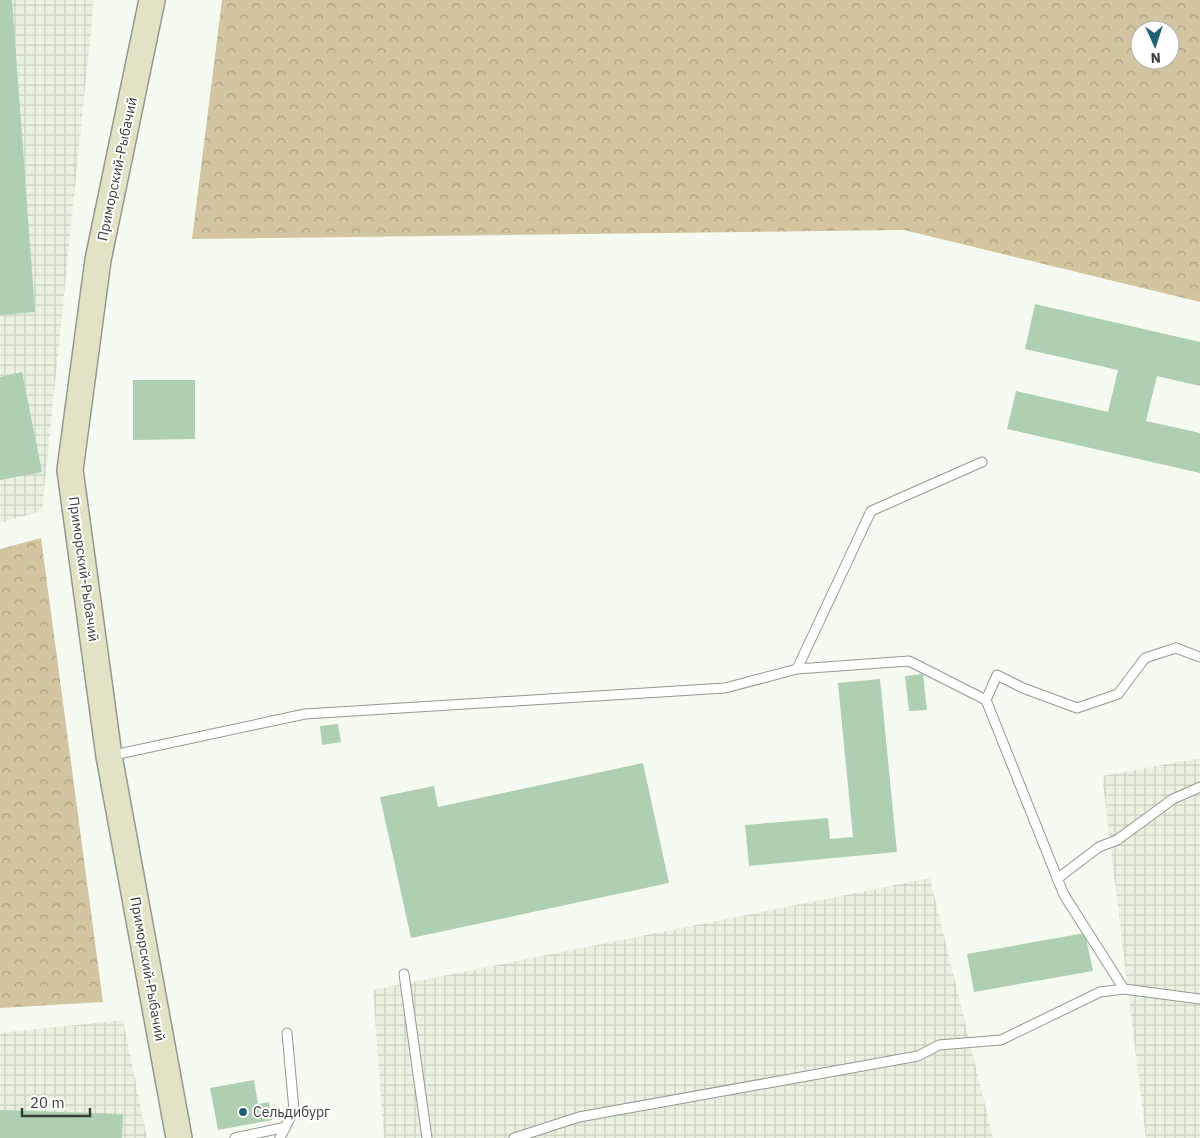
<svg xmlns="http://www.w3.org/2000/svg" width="1200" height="1138" font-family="'IBM Plex Sans',sans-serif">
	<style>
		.industrial { fill: url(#industrial-grid) }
		.forest { fill: url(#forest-crowns); fill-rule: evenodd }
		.building { fill: #aecfb1 }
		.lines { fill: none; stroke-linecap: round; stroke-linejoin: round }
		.lane-casing { stroke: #949990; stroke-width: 11 }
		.secondary-casing { stroke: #949990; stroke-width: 28 }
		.lane { stroke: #fff; stroke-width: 9 }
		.secondary { stroke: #e2e2c4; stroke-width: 25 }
		.poi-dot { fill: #206075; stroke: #fff; stroke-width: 2 }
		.labels { text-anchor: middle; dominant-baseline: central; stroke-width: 4; stroke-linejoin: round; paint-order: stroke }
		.street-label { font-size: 14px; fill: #3b3d39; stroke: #fff }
		.poi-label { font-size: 14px; fill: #3b3d39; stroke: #fff; text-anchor: start }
	</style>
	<defs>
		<pattern id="industrial-grid" width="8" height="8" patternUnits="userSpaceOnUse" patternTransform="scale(1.25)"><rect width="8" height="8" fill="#e9f2e1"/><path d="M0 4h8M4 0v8" fill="none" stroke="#c9d0c2"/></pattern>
		<pattern id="forest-crowns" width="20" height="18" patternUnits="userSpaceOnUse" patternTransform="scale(1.25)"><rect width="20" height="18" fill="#d2c5a0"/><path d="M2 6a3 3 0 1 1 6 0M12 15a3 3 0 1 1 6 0" fill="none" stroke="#aca183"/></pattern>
	</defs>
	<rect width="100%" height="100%" fill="#f6fbf1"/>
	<path class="industrial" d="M0,0H94L42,511L0,523Z
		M1200,758V1138H1146L1102,776Z
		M930,878L993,1138H384L373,990Z
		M123,1020L147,1138H0V1033Z"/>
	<path class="forest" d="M222,0H1200V302L904,230L192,239ZM1140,30H1170V60H1140Z
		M41,538L103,1002L0,1008V549Z"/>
	<path class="building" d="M0,0H12L35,312L0,315Z
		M1035,304L1200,342V386L1157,376L1146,421L1200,433V473L1007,429L1016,391L1108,412L1118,370L1025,349Z
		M22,372L42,472L0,480V377Z
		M133,380H195V439L133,440Z
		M923,674L927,710L909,711L905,676Z
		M880,679L897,852L749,866L745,825L828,818L830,839L853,837L838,683Z
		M338,724L341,742L322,745L320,726Z
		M643,763L669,883L411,938L380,797L434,786L438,807Z
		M1085,933L1093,971L974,992L967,954Z
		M254,1080L258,1104L269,1102L272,1120L218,1130L210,1088Z
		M0,1110L123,1114L122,1138H0Z"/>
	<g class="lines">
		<defs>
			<path id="lane" d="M797,669L909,661L986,700L1064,895L1124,989L1200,999
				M986,700L997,675L1023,688L1077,708L1118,694L1145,658L1176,648L1200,657
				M109,756L305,714L725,688L797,669L871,511L982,462
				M1057,879L1099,847L1117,840L1173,799L1200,787
				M404,974L427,1138
				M235,1138L286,1127
				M280,1138L294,1110L287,1033
				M514,1138L579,1117L918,1056L939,1045L1001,1040L1100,992L1124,989"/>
			<path id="secondary" d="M152,0L98,260L70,470L109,756L179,1138"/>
		</defs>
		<use href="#lane" class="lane-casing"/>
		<use href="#secondary" class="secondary-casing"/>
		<use href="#lane" class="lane"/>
		<use href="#secondary" class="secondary"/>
	</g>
	<circle class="poi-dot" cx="243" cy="1112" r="5"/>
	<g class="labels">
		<g class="street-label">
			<text transform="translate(117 169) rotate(-78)">Приморский-Рыбачий</text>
			<text transform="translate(84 569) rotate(82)">Приморский-Рыбачий</text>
			<text transform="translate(148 969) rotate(80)">Приморский-Рыбачий</text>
		</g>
		<g class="poi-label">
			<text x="253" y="1112">Сельдибург</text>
		</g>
	</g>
	<g transform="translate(1155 45) rotate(177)"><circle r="24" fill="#ffffff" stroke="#b1b1b0"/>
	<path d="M0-4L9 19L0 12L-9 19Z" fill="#206075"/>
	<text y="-8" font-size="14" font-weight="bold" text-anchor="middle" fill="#3b3d39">N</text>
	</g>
	<path d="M22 1108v8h68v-8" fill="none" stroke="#3b3d39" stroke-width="2.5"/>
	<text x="30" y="1108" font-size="15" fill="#3b3d39" stroke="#ffffff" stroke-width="4" paint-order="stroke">20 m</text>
</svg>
